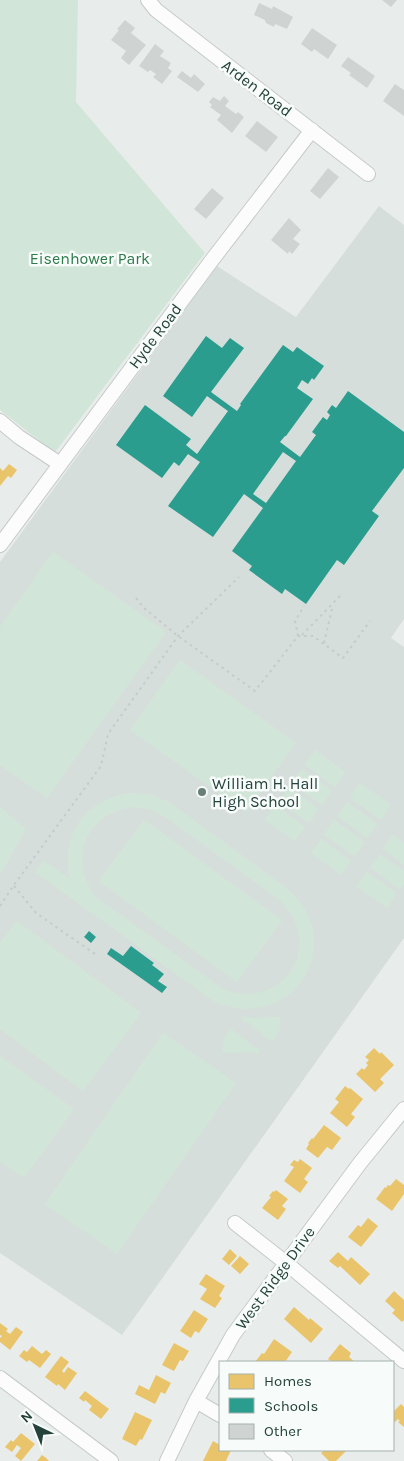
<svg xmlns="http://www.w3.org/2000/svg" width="404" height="1461" font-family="Karla,sans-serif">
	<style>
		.built { fill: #d6dedb }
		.green { fill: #d1e6d8; fill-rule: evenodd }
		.homes { fill: #e9c46a }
		.schools { fill: #2a9d8f; fill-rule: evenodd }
		.building { fill: #cfd4d2 }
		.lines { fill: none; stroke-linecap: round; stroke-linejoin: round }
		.minor-casing { stroke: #c5cac8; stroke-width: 16 }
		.path { stroke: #c3ccca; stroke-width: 2; stroke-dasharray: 2.5 4; stroke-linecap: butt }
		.minor { stroke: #fcfcfc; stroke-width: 14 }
		.poi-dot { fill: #697e78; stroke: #f7fbf9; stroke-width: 2 }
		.labels { text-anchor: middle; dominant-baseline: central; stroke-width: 5; stroke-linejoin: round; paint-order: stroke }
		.street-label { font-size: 16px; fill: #24423a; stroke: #f7fbf9 }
		.park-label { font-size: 16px; fill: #2d7a4b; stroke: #f7fbf9 }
		.poi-label { font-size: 16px; fill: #24423a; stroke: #f7fbf9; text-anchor: start }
	</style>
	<rect width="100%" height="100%" fill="#e8edeb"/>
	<path class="built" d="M379,206L404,225V619L391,638L404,647V938L122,1335L0,1253V562L217,266L296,317Z"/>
	<path class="green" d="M0,0H78L76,102L205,253L56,451L50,449L0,410Z
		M53,552L166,632L47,798L0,765V627Z
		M180,660L296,743L246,812L130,730Z
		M315,750L345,772L335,787L305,765Z
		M302,769L332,791L322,805L291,783Z
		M360,783L391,805L381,820L350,798Z
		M289,787L319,809L309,823L279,801Z
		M129,793L150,794L169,802L288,889C351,944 290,1038 212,1000L35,872L44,861L70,879C60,835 85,800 129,793ZM136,807L152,810L167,818L278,899C328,942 283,1014 223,989L96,897C66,859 87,810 136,807Z
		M347,802L378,824L367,838L337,816Z
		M275,805L305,827L295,841L265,820Z
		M0,807L26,829L0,875Z
		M144,820L282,920L237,982L99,881Z
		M334,820L365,842L355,856L324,835Z
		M393,835L404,843V865L383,849Z
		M321,839L351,861L341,875L311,853Z
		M380,854L404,871V884L400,890L370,867Z
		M367,872L397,893L387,908L357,886Z
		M17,921L141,1013L83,1091L0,1029V943Z
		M244,1016L251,1018L280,1017V1029L272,1042L249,1023L242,1021Z
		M230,1028L254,1047L260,1049L258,1054L252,1052L222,1053L224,1039Z
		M163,1033L236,1083L117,1254L45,1204Z
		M0,1056L74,1109L24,1178L0,1161Z"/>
	<path class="homes" d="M9,464L17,470L11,478L8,476L0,486V468L3,471Z
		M374,1048L380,1054L381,1052L394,1065L380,1079L384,1083L375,1092L356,1074L362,1068L364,1070L368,1065L366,1063L369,1060L365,1057Z
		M345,1086L349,1089L350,1088L363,1099L351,1114L355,1117L347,1127L330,1113L339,1102L335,1099Z
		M324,1125L341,1138L332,1150L327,1147L318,1158L306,1149L309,1144L308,1143L312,1138L313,1139Z
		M300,1159L312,1168L304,1179L308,1182L300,1193L284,1181L294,1167L290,1165L294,1160L298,1162Z
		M396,1179L404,1185V1194L392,1211L376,1199L385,1187L386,1188L388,1185L390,1186Z
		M276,1190L288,1199L282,1206L286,1209L278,1220L262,1208L271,1197L269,1196L273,1191L274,1192Z
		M368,1218L378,1226L361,1247L348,1237L358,1225L361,1227Z
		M230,1249L237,1256L229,1265L222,1259Z
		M338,1252L348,1261L351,1257L370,1274L360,1285L340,1266L338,1268L329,1261Z
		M240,1256L249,1264L240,1274L231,1266Z
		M206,1274L225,1286L219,1296L222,1298L215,1308L200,1299L207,1289L199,1284Z
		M394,1291L404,1300V1320L402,1322L392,1313L395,1310L385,1301Z
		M294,1307L309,1320L310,1318L323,1329L311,1343L284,1319Z
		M194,1310L208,1319L199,1333L195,1331L191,1338L180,1331Z
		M0,1323L8,1329L6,1331L10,1334L16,1327L23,1332L10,1350L0,1342V1338L2,1336L0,1335Z
		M274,1339L292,1352L285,1362H255L262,1353L264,1354Z
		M174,1343L189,1351L183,1361L180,1360L174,1371L162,1365Z
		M340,1344L351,1353L349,1357L355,1362H332L328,1359Z
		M32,1346L42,1354L46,1350L51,1354L40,1368L29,1360L27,1362L19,1356L24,1350L27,1352Z
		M61,1356L69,1362L62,1371L64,1373L68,1367L77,1373L65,1390L58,1384L57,1386L45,1377Z
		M156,1375L171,1383L165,1394L161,1392L155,1404L135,1394L139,1385L149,1390Z
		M85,1391L109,1409L101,1419L89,1410L92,1406L85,1400L84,1402L79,1398Z
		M401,1404L404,1407V1427L398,1422L400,1421L398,1419L395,1422L393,1421V1412Z
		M135,1412L152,1420L142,1440L140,1439L136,1446L122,1439Z
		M21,1433L35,1444L21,1461L15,1456L21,1448L17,1445L12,1452L5,1447L11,1440L13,1442Z
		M213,1441L220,1445V1450H231L226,1461H203Z
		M325,1450H347L336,1461H329L321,1453Z
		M42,1455L46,1458L49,1461H37Z"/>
	<path class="schools" d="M206,336L222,348L230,338L244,348L211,392L237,411L241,405L240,404L283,345L293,352L297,347L324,366L314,380L312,378L308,384L302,380L297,388L313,399L286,436H285L280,442L300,457L316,435L312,432L323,417L327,420L330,415L327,412L332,405L336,408L348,391L404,432V468L372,511L379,516L344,565L337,560L306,604L285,589L282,594L249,570L252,566L232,551L263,508L244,494L213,537L168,506L200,462L188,454L179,466L174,462L162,478L116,445L145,405L191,439L186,445L197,454L228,411L207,396L192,417L163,396ZM283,452L296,461L266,503L253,494Z
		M89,931L96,937L91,943L84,937Z
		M131,946L154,963L152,965L164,974L158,981L167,987L162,993L107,954L111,948L123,956Z"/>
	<path class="building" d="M382,0H397L391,7Z
		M259,3L272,9L273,6L293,17L287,29L275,24L274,27L266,23L265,20L254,15Z
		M125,20L135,28L131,33L146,45L129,65L121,58L126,51L111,40L119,30L117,29Z
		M312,28L337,45L328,59L314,49L312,52L301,44Z
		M155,44L164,51L160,56L171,63L168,68L172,71L162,84L153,77L156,74L150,70L148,72L139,66Z
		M348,57L375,76L367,88L349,75L351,73L341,66Z
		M182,71L191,78L194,74L205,84L198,92L177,77Z
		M395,84L404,90V116L383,101Z
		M224,96L229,101L225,106L236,114L238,112L244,117L232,133L217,120L221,115L210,107L212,105L209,102L213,97L220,101Z
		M257,121L278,137L266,152L245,136Z
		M328,168L339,177L320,199L310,191Z
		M212,188L224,198L206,219L194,209Z
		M289,218L301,230L293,239L300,244L292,254L289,251L288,254L271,240Z"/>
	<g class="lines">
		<defs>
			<path id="minor" d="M148,0L156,10L368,174
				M0,421L19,437L60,464
				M0,545L212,260L312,130
				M235,1223L286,1263L404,1361
				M0,1378L111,1461
				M196,1401L220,1415
				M271,1450L285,1461
				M167,1461L196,1401L233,1335L360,1163L404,1109"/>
		</defs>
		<use href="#minor" class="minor-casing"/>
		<path class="path" d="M136,598L144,608L178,636L255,691L298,636H313L343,658L370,621
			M302,635L340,596
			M298,636L295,621L304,606
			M324,643L333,605
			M14,886L36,913L98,956
			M0,906L14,885L101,766L108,734L178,636L239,577"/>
		<use href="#minor" class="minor"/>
	</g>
	<circle class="poi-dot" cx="202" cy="792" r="5"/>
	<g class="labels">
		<g class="street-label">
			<text transform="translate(257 88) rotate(37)">Arden Road</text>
			<text transform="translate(155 336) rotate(-53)">Hyde Road</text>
			<text transform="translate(275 1278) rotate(-54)">West Ridge Drive</text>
		</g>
		<g class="park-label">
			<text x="90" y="258">Eisenhower Park</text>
		</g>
		<g class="poi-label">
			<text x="212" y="783">William H. Hall<tspan x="212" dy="18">High School</tspan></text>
		</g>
	</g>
	<rect x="219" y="1361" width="175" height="90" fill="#f7fbf9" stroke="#a3b1ad"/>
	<rect x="229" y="1374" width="25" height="15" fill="#e9c46a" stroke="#a3b1ad"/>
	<text x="264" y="1386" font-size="15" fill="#24423a">Homes</text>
	<rect x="229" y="1398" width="25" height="15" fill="#2a9d8f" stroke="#a3b1ad"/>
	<text x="264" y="1411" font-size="15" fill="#24423a">Schools</text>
	<rect x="229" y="1424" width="25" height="15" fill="#cfd4d2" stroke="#a3b1ad"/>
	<text x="264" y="1436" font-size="15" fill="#24423a">Other</text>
	<g transform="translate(35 1426) rotate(317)" stroke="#f7fbf9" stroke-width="4" paint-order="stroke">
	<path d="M0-4L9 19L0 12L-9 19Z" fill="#24423a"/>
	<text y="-8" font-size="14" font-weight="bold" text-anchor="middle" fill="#24423a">N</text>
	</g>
</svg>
